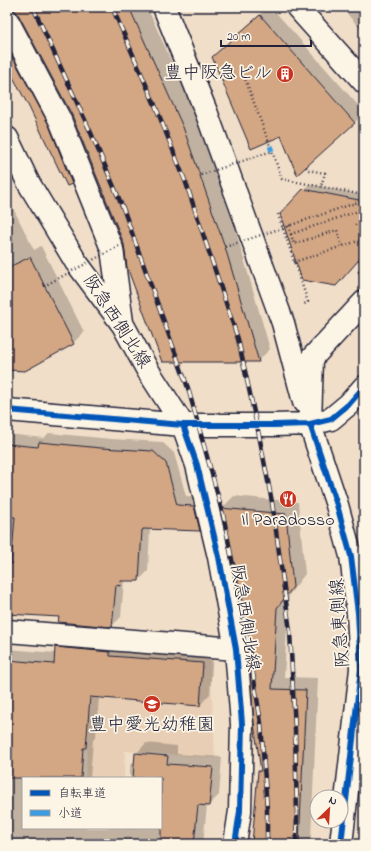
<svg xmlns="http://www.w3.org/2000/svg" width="371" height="851" font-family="'Indie Flower','Klee One',sans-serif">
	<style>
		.built { fill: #e7ceb4 }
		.shadow { fill: #0003; fill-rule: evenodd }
		.building { fill: #d3a784; stroke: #22223b }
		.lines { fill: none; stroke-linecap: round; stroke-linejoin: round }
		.minor-casing { stroke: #22223b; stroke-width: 25 }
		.highway-casing { stroke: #22223b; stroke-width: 25 }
		.path { stroke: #22223b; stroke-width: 2.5; stroke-dasharray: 1 3; stroke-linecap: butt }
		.minor { stroke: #fcf5e5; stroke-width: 22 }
		.highway { stroke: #fcf5e5; stroke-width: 22 }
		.rail-casing { stroke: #22223b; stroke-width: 4.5 }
		.rail { stroke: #fcf5e5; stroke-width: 3; stroke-dasharray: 9; stroke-linecap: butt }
		.path-bridge { stroke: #22223b; stroke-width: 2.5; stroke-dasharray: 1 3; stroke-linecap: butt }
		.quiet { stroke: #3c9ce2; stroke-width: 5; stroke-dasharray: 10 5; stroke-linecap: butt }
		.cycleway-casing { stroke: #fcf5e5; stroke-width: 8 }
		.cycleway { stroke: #0057b8; stroke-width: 6 }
		.labels { text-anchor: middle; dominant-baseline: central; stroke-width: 3.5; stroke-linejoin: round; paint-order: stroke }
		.poi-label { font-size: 18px; fill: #22223b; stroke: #fcf5e5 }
		.street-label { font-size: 18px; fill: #22223b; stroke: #fcf5e5 }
	</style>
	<rect width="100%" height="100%" fill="#f0dec8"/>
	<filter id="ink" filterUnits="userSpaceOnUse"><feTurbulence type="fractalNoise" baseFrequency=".025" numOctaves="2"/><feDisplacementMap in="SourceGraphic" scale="8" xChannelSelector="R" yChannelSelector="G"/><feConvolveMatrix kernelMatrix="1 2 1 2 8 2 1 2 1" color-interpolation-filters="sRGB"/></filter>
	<g filter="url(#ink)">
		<path class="built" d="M95,647L210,657L215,758L125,751L124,778H85Z"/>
		<path class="shadow" d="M16,7H147L195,114L237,235L270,349L258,361L125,244L72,115Z
			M268,7H271L364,112V113L355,122L297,173L282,134L213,57L223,47Z
			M341,7H364V33Z
			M7,33L76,178L72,183L67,185L30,107L7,63Z
			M309,184L364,195V254L304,190Z
			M7,196L34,250L41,246L84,332L73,343L7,369Z
			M49,433L111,439L162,442L174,453L186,496L203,497L209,521L200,530L150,528L148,571L139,580H124L121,617L112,626L60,616L7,590V434L44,438ZM192,501H194L199,522H197Z
			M234,496L298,502L305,574L289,595L284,677L318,678L311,838L321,842V844H253L259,771L261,768L249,647L232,554L221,509Z
			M67,638L213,653L210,694L200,705L99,697L96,737L93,740L90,778H23V828H161V778H130V765L136,760V754L146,743L177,746V754L222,757L219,795L209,805H207L203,844H7V649L56,653V648Z"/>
		<path class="building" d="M7,7H129L183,127L225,247L259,362H162L127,267L124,244L72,115L18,14L14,10Z
			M260,15L355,123L297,175L281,136L251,149L212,57Z
			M7,47L49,125L72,184L67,186L29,107L7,66Z
			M303,189L364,201V254L336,286L302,280L280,214Z
			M30,257L74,344L25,371L7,370V268Z
			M39,442L101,448L153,451L166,463L177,505L194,506L200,531L143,529V530H142L139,581H121L120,586L116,585L112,627L58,622L59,617L7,614V564L11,565L15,517H7V444L38,447Z
			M220,508L286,514L293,587L277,608L272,689L306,690L299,844H252L258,771H261L254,724L248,647L231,554Z
			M55,647L110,652V656L203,663L200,706L90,697L86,748H83L81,778H7V660L54,664Z
			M135,753L168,756L167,764L213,767L209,806L198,805L194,844H161V778H133Z"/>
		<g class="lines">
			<defs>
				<path id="minor" d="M164,7L207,114L283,323L304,402
					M7,20L60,120L112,249L122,322
					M7,138L28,182L76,262L123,325L147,369L183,425L197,465L219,557L236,649L242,724L240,811L235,844
					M7,410L183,425H274L310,424L331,419L349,404L364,387
					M7,631L236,649
					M341,844L361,669L358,613L351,556L337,505L310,424L312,358L364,302"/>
				<path id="highway" d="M297,7L364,82"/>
			</defs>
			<use href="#minor" class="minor-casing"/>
			<use href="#highway" class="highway-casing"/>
			<path class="path" d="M244,76L270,146
				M7,84L11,88
				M306,167L308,170L325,173L321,186
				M364,178L362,179L364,184
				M278,214L308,302L304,304
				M291,225L364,200
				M355,225L364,221
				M288,226L291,234L364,209
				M291,234L294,244L337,230L342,246
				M294,262L364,239
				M362,275L359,272L364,266"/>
			<use href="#minor" class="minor"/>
			<use href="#highway" class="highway"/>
			<defs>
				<path id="rail" d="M33,7L91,133L123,208L188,388L223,514L247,636L261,723L267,809V844
					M112,7L155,105L186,183L238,339L259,435L272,502L290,631L295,730L297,815L296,844"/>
			</defs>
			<use href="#rail" class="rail-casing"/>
			<use href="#rail" class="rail"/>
			<path class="path-bridge" d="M201,175L272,151L282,179L364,195
				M225,247L291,225
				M44,286L119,246"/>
			<path class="quiet" d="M270,146L272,151"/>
			<defs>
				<path id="cycleway" d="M7,410L183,425H274L310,424L331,419L349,404L364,387
					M310,424L337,505L351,556L358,613L361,669L341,844
					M183,425L197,465L219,557L236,649L242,724L240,811L235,844"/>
			</defs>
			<use href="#cycleway" class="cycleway-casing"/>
			<use href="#cycleway" class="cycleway"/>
		</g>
	</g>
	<defs>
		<symbol id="building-disc" viewBox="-11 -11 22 22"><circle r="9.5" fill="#c8321e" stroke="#fcf5e5"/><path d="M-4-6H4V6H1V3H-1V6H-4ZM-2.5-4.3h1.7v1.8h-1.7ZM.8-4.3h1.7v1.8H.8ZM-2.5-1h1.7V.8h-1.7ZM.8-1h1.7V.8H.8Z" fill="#fff"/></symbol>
		<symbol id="restaurant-disc" viewBox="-11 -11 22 22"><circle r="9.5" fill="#c8321e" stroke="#fcf5e5"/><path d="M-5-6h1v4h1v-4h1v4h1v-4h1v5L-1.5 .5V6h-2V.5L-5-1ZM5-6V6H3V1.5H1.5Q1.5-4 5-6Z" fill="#fff"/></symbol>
		<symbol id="school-disc" viewBox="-11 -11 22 22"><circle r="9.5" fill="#c8321e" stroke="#fcf5e5"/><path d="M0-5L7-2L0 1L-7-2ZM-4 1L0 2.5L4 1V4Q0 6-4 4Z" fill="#fff"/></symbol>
	</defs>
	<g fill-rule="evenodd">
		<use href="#building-disc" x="275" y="64" width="20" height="20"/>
		<use href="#restaurant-disc" x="278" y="489" width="20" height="20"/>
		<use href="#school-disc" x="142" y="694" width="20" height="20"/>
	</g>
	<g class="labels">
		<g class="poi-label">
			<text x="272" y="74" text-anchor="end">豊中阪急ビル</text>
			<text x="288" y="521">Il Paradosso</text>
			<text x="152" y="726">豊中愛光幼稚園</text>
		</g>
		<g class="street-label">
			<text transform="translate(116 322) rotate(57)">阪急西側北線</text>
			<text transform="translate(244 618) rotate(81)">阪急西側北線</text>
			<text transform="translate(341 623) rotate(-94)">阪急東側線</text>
		</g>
	</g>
	<rect width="371" height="851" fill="none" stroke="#fcf5e5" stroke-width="24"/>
	<rect x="12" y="12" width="347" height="827" fill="none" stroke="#22223b" stroke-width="1.5" filter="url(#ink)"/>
	<rect x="22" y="777" width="140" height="52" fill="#fcf5e5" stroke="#a5a1a1"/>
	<rect x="30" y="790" width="20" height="6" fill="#0057b8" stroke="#a5a1a1"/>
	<text x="58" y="797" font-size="12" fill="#22223b">自転車道</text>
	<rect x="30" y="810" width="20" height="6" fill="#3c9ce2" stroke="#a5a1a1"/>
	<text x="58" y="817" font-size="12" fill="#22223b">小道</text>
	<g transform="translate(329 809) rotate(25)"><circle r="19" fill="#fcf5e5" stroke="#a5a1a1"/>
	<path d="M0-3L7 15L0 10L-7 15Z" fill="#c8321e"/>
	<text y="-6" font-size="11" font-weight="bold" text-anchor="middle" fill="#22223b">N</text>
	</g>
	<path d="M221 40v6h90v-6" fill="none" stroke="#22223b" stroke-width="2"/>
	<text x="227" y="40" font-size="12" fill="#22223b" stroke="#fcf5e5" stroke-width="3" paint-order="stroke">20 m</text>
</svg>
